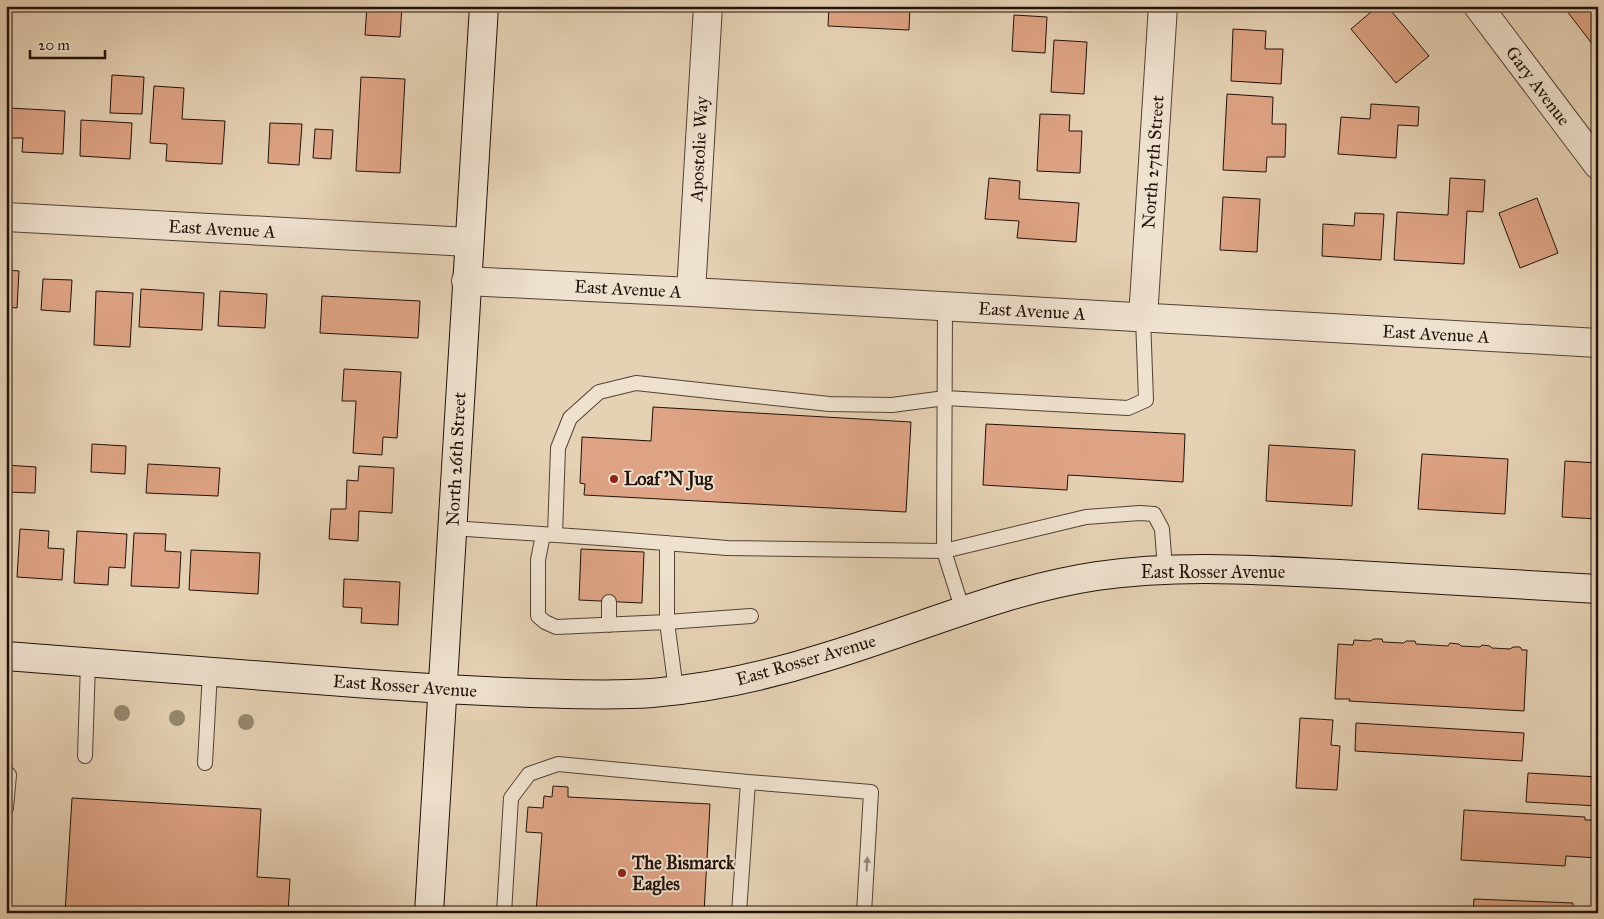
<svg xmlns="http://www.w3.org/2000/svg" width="1604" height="919" font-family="'IM FELL Great Primer',serif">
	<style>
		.building { fill: #dea384; stroke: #22110a }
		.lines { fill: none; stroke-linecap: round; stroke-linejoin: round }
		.lane-casing { stroke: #534134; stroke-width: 16 }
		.street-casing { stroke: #534134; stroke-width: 30 }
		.secondary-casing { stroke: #22110a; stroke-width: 30 }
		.lane { stroke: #eee1ce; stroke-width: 14 }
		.street { stroke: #eee1ce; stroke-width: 28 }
		.secondary { stroke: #eee1ce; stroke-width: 28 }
		.tree { fill: #968870 }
		.oneway { fill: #928376 }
		.poi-dot { fill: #8f2418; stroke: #eee1ce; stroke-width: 2 }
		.labels { text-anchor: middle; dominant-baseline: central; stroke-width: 4; stroke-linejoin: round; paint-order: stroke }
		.street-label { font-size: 18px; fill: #22110a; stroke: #eee1ce }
		.poi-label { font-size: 18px; font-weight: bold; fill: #22110a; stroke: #eee1ce; text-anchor: start }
	</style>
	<rect width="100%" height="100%" fill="#e5d1b4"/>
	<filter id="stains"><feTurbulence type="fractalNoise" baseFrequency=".004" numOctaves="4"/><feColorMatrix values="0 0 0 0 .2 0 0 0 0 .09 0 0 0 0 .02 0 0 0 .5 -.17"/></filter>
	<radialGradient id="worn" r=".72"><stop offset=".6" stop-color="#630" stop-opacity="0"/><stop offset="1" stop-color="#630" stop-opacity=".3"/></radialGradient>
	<path class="building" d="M367,6H402L400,37L365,35Z
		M829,6H910L909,30L828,26Z
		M1030,6H1073L1072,12L1030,10Z
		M1378,6H1387L1429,56L1396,83L1351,29Z
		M1563,6H1598V41L1593,45Z
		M1014,15L1047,17L1045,53L1012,51Z
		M1233,29L1266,31L1265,49H1283L1281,84L1231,81Z
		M1054,40L1087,42L1084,94L1051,92Z
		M112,75L144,77L142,114L110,113Z
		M361,77L405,79L400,173L356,171Z
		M154,86L184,88L182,119L225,121L222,164L166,161L167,144L150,143Z
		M1227,94L1273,97L1272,124H1286L1285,157H1267L1266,172L1223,170Z
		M1371,104L1419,107L1418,126L1398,125L1396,158L1338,154L1341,117L1370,119Z
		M9,108L65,111L63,154L22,152L23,138H7Z
		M1040,114L1070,115L1069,131H1082L1080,173L1037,171Z
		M81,120L132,123L130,159L80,156Z
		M270,123L302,124L299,165L268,163Z
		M315,129L333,130L331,159L313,158Z
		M989,178L1020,181L1019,199L1079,203L1076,242L1017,238L1019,221L985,219Z
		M1450,178L1485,180L1483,212L1467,211L1464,264L1394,260L1397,212L1448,215Z
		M1223,197L1260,199L1257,252L1220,250Z
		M1537,198L1558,253L1520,268L1499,213Z
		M1355,213L1384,214L1381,260L1322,256L1323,224L1354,226Z
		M6,270L19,271L17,308L6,307Z
		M43,279L72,280L70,312L41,310Z
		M141,289L204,293L202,330L139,327Z
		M96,291L133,293L130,347L94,345Z
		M220,291L267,294L265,328L218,326Z
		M322,296L420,301L418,338L320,333Z
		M344,369L401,372L397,438L383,437L382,455L353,453L356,401H342Z
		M653,407L911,422L906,512L584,495L585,484L580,483L582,437L651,441Z
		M986,424L1185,434L1183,482L1068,475L1067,490L983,485Z
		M92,444L126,446L125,474L91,472Z
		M1269,445L1355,450L1352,506L1266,501Z
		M1422,454L1508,459L1505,514L1418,509Z
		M1565,461L1598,463V519L1562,517Z
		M148,464L220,468L218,496L146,493Z
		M6,465L36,467L35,493L6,492Z
		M359,466L394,468L392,513L359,511L358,541L329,539L331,509H346L347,480L358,481Z
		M20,529L49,531L48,548L64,549L62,580L17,577Z
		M77,531L127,534L125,568L109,567L108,585L74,583Z
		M134,533L166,534L165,551L181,552L179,588L131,586Z
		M581,549L644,552L642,603L579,600Z
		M191,550L260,553L258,594L189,590Z
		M344,579L400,582L398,625L361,623L362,608L343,607Z
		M1373,639H1382L1383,642L1404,643L1406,641H1415L1416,644L1448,646L1450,643L1459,644L1461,646L1480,647L1482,645L1490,646L1492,648L1510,649L1513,647H1520L1522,650H1527L1524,711L1349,701L1350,699H1335L1338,644L1353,645L1354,640L1371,641Z
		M1597,663L1598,664V721L1594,720Z
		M6,703H11L8,758H6Z
		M1300,718L1333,720L1331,745L1340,746L1337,790L1296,788Z
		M1356,723L1524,733L1522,761L1355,751Z
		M1528,773L1598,777V806L1526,802Z
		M553,786L568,787V797L710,804L704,913H536L542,833L526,832L528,807L543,808L544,796L552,797Z
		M72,798L261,809L257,877L290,879L288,913H65Z
		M1464,810L1585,817V820H1598V858L1566,856L1565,866L1461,860Z
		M1474,899L1573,903V913H1473Z"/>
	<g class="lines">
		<defs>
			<path id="lane" d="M945,306L944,551L963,611
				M452,528L615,539L727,548L944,551L1086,517L1140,513L1154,514L1162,529L1165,569
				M543,535L538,560V616L545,622L556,627L667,622L676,690
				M555,535L558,448L570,418L599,392L636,383L829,404L892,405L945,398L1128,408L1146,400L1143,318
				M667,543V622L751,616
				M609,625V602
				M85,756L88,663
				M205,763L210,672
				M6,772L9,775L6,808
				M748,782L871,792L864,913
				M504,913L511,798L529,774L558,764L748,782L739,913"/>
			<path id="street" d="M1478,6L1598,165
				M6,217L469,242
				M466,281L691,292L1598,343
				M691,292L708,6
				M1143,318L1163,6"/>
			<path id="secondary" d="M6,656C127,666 248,675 369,684C423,688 477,691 531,693C571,694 612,696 652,693C711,688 770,675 826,657C916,630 1003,590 1097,576C1178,564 1258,570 1339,574C1425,579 1512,584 1598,589
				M429,913L484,6"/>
		</defs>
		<use href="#lane" class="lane-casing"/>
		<use href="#street" class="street-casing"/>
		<use href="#secondary" class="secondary-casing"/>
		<use href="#lane" class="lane"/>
		<use href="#street" class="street"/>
		<use href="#secondary" class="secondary"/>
	</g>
	<g class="tree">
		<circle cx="122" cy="713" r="8"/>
		<circle cx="177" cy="718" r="8"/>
		<circle cx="246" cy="722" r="8"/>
	</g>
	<defs><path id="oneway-solid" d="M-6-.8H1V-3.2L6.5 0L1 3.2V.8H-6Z" transform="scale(1.25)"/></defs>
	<use class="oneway" href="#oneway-solid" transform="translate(867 864) rotate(-87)"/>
	<g class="poi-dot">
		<circle cx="614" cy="479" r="5"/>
		<circle cx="622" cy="873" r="5"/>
	</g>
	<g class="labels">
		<g class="street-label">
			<text transform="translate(1538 86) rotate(53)">Gary Avenue</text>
			<text transform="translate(699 149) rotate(-87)">Apostolie Way</text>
			<text transform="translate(1153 162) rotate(-86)">North 27th Street</text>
			<text transform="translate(222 229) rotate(3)">East Avenue A</text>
			<text transform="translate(628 289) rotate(3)">East Avenue A</text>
			<text transform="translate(1032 311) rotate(3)">East Avenue A</text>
			<text transform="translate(1436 334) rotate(3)">East Avenue A</text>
			<text transform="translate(456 459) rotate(-87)">North 26th Street</text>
			<text x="1213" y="572">East Rosser Avenue</text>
			<text transform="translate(806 660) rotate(-16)">East Rosser Avenue</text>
			<text transform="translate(405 686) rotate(4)">East Rosser Avenue</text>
		</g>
		<g class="poi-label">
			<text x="624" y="479">Loaf 'N Jug</text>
			<text x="632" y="863">The Bismarck<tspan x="632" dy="21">Eagles</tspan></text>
		</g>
	</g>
	<rect width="1604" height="919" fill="none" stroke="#e5d1b4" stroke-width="25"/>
	<rect x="8" y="8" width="1589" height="904" fill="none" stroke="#22110a" stroke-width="2.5"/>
	<rect x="12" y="12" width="1579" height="894" fill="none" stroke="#22110a"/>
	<path d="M30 50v8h75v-8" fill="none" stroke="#22110a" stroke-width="2.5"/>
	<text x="38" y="50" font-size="15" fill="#22110a" stroke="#eee1ce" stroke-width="4" paint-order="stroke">20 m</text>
	<rect width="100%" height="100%" filter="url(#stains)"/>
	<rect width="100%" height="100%" fill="url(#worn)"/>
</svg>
